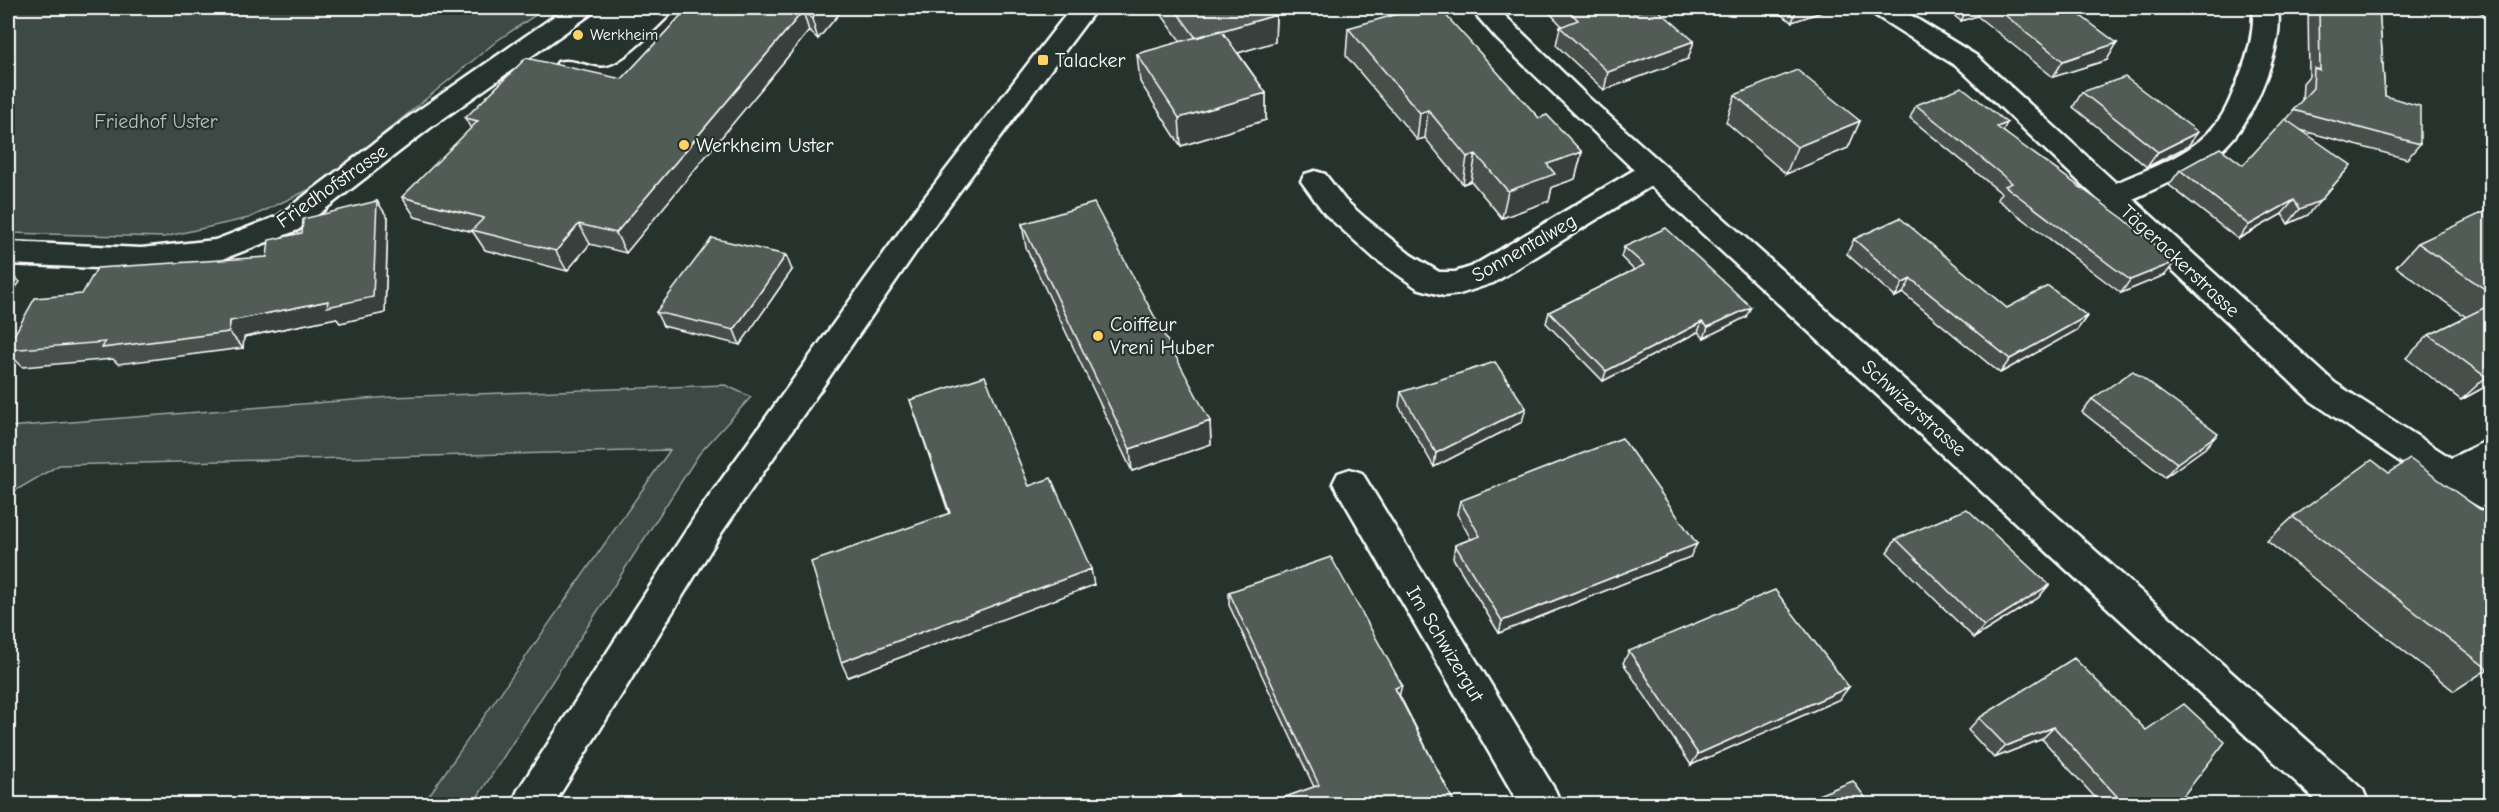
<svg xmlns="http://www.w3.org/2000/svg" width="2499" height="812" font-family="'Comic Neue',sans-serif">
	<style>
		.green { fill: #3e4944; stroke: #9ea4a2; stroke-width: 1.5 }
		.lines { fill: none; stroke-linecap: round; stroke-linejoin: round }
		.minor-casing { stroke: #fff; stroke-width: 5 }
		.major-casing { stroke: #fff; stroke-width: 5 }
		.minor { fill: #26332d; fill-rule: evenodd }
		.major { fill: #26332d; fill-rule: evenodd }
		.wall { fill: #464f4b; stroke: #fff; stroke-width: 1.5 }
		.shaded-wall { fill: #39403d; stroke: #fff; stroke-width: 1.5 }
		.building { fill: #515c57; stroke: #fff; stroke-width: 1.5 }
		.poi-dot { fill: #ffd166; stroke: #26332d; stroke-width: 2 }
		.labels { text-anchor: middle; dominant-baseline: central; stroke-width: 4.5; stroke-linejoin: round; paint-order: stroke }
		.far-poi-label { font-size: 16px; fill: #fff; stroke: #26332d; text-anchor: start }
		.poi-label { font-size: 20px; fill: #fff; stroke: #26332d; text-anchor: start }
		.park-label { font-size: 20px; fill: #bbbfbe; stroke: #26332d }
		.street-label { font-size: 20px; fill: #fff; stroke: #26332d }
	</style>
	<rect width="100%" height="100%" fill="#26332d"/>
	<filter id="ink" filterUnits="userSpaceOnUse"><feTurbulence type="fractalNoise" baseFrequency=".0167" numOctaves="2"/><feDisplacementMap in="SourceGraphic" scale="12" xChannelSelector="R" yChannelSelector="G"/><feConvolveMatrix kernelMatrix="1 2 1 2 8 2 1 2 1" color-interpolation-filters="sRGB"/></filter>
	<g filter="url(#ink)">
		<path class="green" d="M8,8H546L498,40L323,183L249,218L164,237L8,233Z
			M725,385L751,397L699,454L473,804H423L670,450L59,465L8,495V427L391,397Z"/>
		<g class="lines">
			<defs>
				<path id="minor" d="M566,8H595L591,14L430,128L298,230L218,261L141,270L8,264V242L141,248L215,240L278,216L410,116Z
					M680,8H708L640,73L607,86L558,74L554,68L558,62C574,58 587,68 603,68C624,68 665,22 680,8Z
					M1470,8H1497L1588,97L2363,790L2369,804H2320L1651,186L1493,283L1460,294L1444,296L1417,288L1374,258L1325,214L1301,181L1305,174L1315,171L1325,174L1345,200L1365,218L1411,255L1439,272H1455L1471,267L1634,170L1498,40Z
					M1869,8H1899L1977,56L2116,183C2149,168 2192,155 2215,125C2227,111 2233,92 2240,75C2249,53 2254,32 2253,8H2278C2281,31 2275,53 2267,75C2237,156 2207,165 2133,199L2335,383L2451,458L2492,438V468L2481,474L2492,480V511L2480,507L2408,467L2311,401L1959,68L1873,14Z
					M1350,469L1362,473L1555,790L1561,804H1519L1333,483L1338,473Z"/>
				<path id="major" d="M1071,8H1097L938,220L722,532L554,804H512L518,790L698,512L918,206Z"/>
			</defs>
			<use href="#minor" class="minor-casing"/>
			<use href="#major" class="major-casing"/>
			<use href="#minor" class="minor"/>
			<use href="#major" class="major"/>
		</g>
		<path class="wall" d="M688,8H844L818,39L809,31L626,253L590,244L567,271L485,250L473,232L415,217L402,197L471,129L465,118L622,79Z
			M1157,8H1270L1276,15L1275,42L1238,53L1266,93V120L1181,146L1140,82L1137,54L1181,42Z
			M1545,8H1628L1634,13L1694,41L1688,59L1604,90L1556,45L1560,27L1562,26Z
			M1771,8H1833L1792,22Z
			M1944,8H2070L2107,60L2053,77L1977,16L1961,21Z
			M2308,8H2379L2385,96L2420,144L2407,159L2300,130L2308,215L2288,224L2282,214L2238,239L2169,185L2180,170L2243,165L2286,120L2302,101L2303,83L2309,76Z
			M2469,8H2492V17Z
			M1432,14L1539,118L1582,152L1575,179L1552,187L1549,201L1502,218L1471,181L1463,184L1425,138L1417,140L1346,56L1348,28Z
			M2082,92L2188,146L2147,167L2073,107Z
			M1735,95L1860,121L1848,148L1786,174L1726,122Z
			M1916,105L2003,131L2165,275L2121,293L1997,199L2001,193L1910,118Z
			M2492,212V383L2461,400L2406,358L2429,335L2466,317L2396,267L2418,243Z
			M388,218L385,313L340,323L336,318L244,337L243,348L118,364L113,359L23,367L8,353V346L267,257Z
			M1022,224L1210,421L1211,444L1132,471L1026,248Z
			M1854,239L2007,308L2087,316L2077,330L2000,373L1903,293L1895,297L1847,254Z
			M1624,247L1746,317L1704,338L1698,332L1603,381L1546,323L1549,312L1634,270L1621,257Z
			M792,270L740,345L663,326L656,312Z
			M1401,392L1522,422L1434,467L1399,406Z
			M2092,399L2205,448L2165,477L2082,412Z
			M910,400L1029,486L1094,585L848,677L949,514Z
			M2389,473L2488,669L2454,691L2267,541L2293,517Z
			M1460,501L1690,557L1499,633L1453,558L1455,545L1471,539L1457,514Z
			M1896,539L2049,585L2038,598L1974,638L1887,552Z
			M1229,592L1400,696L1455,804H1277V800L1314,787L1229,605Z
			M1629,651L1840,699L1691,765L1623,663Z
			M1979,718L2146,730L2177,804H2101L2042,739L1994,758L1968,730Z"/>
		<path class="shaded-wall" d="M822,8H844L818,39L812,19Z
			M1797,8H1833L1792,22Z
			M1968,8H1981L1977,16L1961,21Z
			M803,11L809,31L626,253L616,233Z
			M1276,15L1275,42L1197,65L1196,38Z
			M1694,41L1688,59L1604,90L1608,72Z
			M2117,43L2107,60L2053,77L2063,61Z
			M1266,93V120L1181,146L1179,118Z
			M1428,110L1425,138L1417,140L1420,113Z
			M1860,121L1848,148L1786,174L1797,147Z
			M2007,123L2000,136L1997,127Z
			M2198,132L2188,146L2147,167L2158,152Z
			M1582,152L1575,179L1552,187L1549,201L1502,218L1508,191L1547,164Z
			M1476,154L1471,181L1463,184L1467,157Z
			M2351,165L2308,215L2288,224L2300,209Z
			M2294,200L2282,214L2238,239L2249,225Z
			M377,201L388,218L385,313L340,323L336,318L244,337L243,348L229,332L230,321L328,301Z
			M579,224L590,244L567,271L556,251Z
			M786,255L792,270L740,345L734,330Z
			M2175,262L2165,275L2121,293L2130,280Z
			M8,270L20,282L8,298Z
			M1911,279L1903,293L1895,297L1903,283Z
			M1751,307L1746,317L1704,338L1708,327Z
			M2087,316L2077,330L2000,373L2010,359Z
			M1702,322L1698,332L1603,381L1606,371Z
			M2492,374V383L2461,400L2486,377Z
			M1526,408L1522,422L1434,467L1436,453Z
			M1210,421L1211,444L1132,471L1130,449Z
			M2218,434L2205,448L2165,477L2177,463Z
			M1697,544L1690,557L1499,633L1502,621Z
			M1091,569L1094,585L848,677L841,662Z
			M2049,585L2038,598L1974,638L1984,626Z
			M1402,685L1399,697L1395,688Z
			M1849,687L1840,699L1691,765L1698,754Z
			M2054,727L2042,739L1994,758L2006,746Z"/>
		<path class="building" d="M688,8H822L812,19L803,11L616,233L579,224L556,251L472,230L484,218L402,197L478,121L465,118L526,58L622,79Z
			M1174,8H1270L1276,15L1196,38Z
			M1419,8H1426L1432,14L1442,11L1539,118L1547,115L1582,152L1547,164L1555,174L1508,191L1476,154L1467,157L1428,110L1420,113L1348,28Z
			M1566,8H1628L1634,13L1650,8H1656L1694,41L1608,72L1560,27L1578,20Z
			M1996,8H2070L2117,43L2063,61Z
			M2319,8H2379L2385,96L2420,106V144L2293,110L2313,88L2314,68L2320,70Z
			M1221,30L1266,93L1179,118L1137,54Z
			M1797,70L1860,121L1797,147L1735,95Z
			M2125,77L2198,132L2158,152L2082,92Z
			M1962,87L2007,123L1997,127L2124,219L2175,262L2130,280L2005,186L2012,183L1916,105Z
			M2285,119L2351,165L2320,201L2300,209L2294,200L2249,225L2180,170L2220,148L2243,165Z
			M377,201L373,297L327,307L328,301L230,321L229,332L102,348L105,342L8,350V346L35,298L82,294L97,268L267,257L269,240L302,233L303,219Z
			M1094,203L1210,421L1130,449L1022,224Z
			M2488,210L2492,212V294L2418,243Z
			M1900,218L2007,308L2048,286L2087,316L2010,359L1911,279L1903,283L1854,239Z
			M1666,228L1751,307L1708,327L1702,322L1606,371L1549,312L1644,265L1624,247Z
			M712,238L786,255L734,330L656,312Z
			M2492,304V374L2486,377L2429,335Z
			M1495,362L1526,408L1436,453L1401,392Z
			M2133,371L2218,434L2177,463L2092,399Z
			M985,376L1029,486L1051,478L1091,569L841,662L811,562L950,513L910,400Z
			M1622,438L1697,544L1502,621L1455,545L1480,536L1460,501Z
			M2410,459L2492,518V666L2488,669L2293,517L2372,460L2389,473Z
			M1967,509L2049,585L1984,626L1896,539Z
			M1331,557L1402,685L1395,688L1455,804H1279L1277,800L1319,785L1229,592Z
			M1775,590L1849,687L1698,754L1629,651Z
			M2074,658L2146,730L2184,704L2225,742L2177,804H2124L2054,727L2006,746L1979,718Z
			M1853,781L1870,804H1796Z
			M1180,795L1183,804H1156Z"/>
	</g>
	<g class="poi-dot">
		<circle cx="578" cy="35" r="6"/>
		<rect x="1037" y="54" width="12" height="12" rx="3"/>
		<circle cx="684" cy="145" r="6"/>
		<circle cx="1098" cy="336" r="6"/>
	</g>
	<g class="labels">
		<g class="far-poi-label">
			<text x="590" y="35">Werkheim</text>
		</g>
		<g class="poi-label">
			<text x="1055" y="60">Talacker</text>
			<text x="696" y="145">Werkheim Uster</text>
			<text x="1110" y="324">Coiffeur<tspan x="1110" dy="23">Vreni Huber</tspan></text>
		</g>
		<g class="park-label">
			<text x="156" y="121">Friedhof Uster</text>
		</g>
		<g class="street-label">
			<text transform="translate(332 186) rotate(-35)">Friedhofstrasse</text>
			<text transform="translate(1524 248) rotate(-30)">Sonnentalweg</text>
			<text transform="translate(2180 261) rotate(43)">Tägerackerstrasse</text>
			<text transform="translate(1914 408) rotate(42)">Schwizerstrasse</text>
			<text transform="translate(1445 644) rotate(59)">Im Schwizergut</text>
		</g>
	</g>
	<rect width="2499" height="812" fill="none" stroke="#26332d" stroke-width="30"/>
	<rect x="15" y="15" width="2469" height="782" fill="none" stroke="#fff" stroke-width="2" filter="url(#ink)"/>
</svg>
